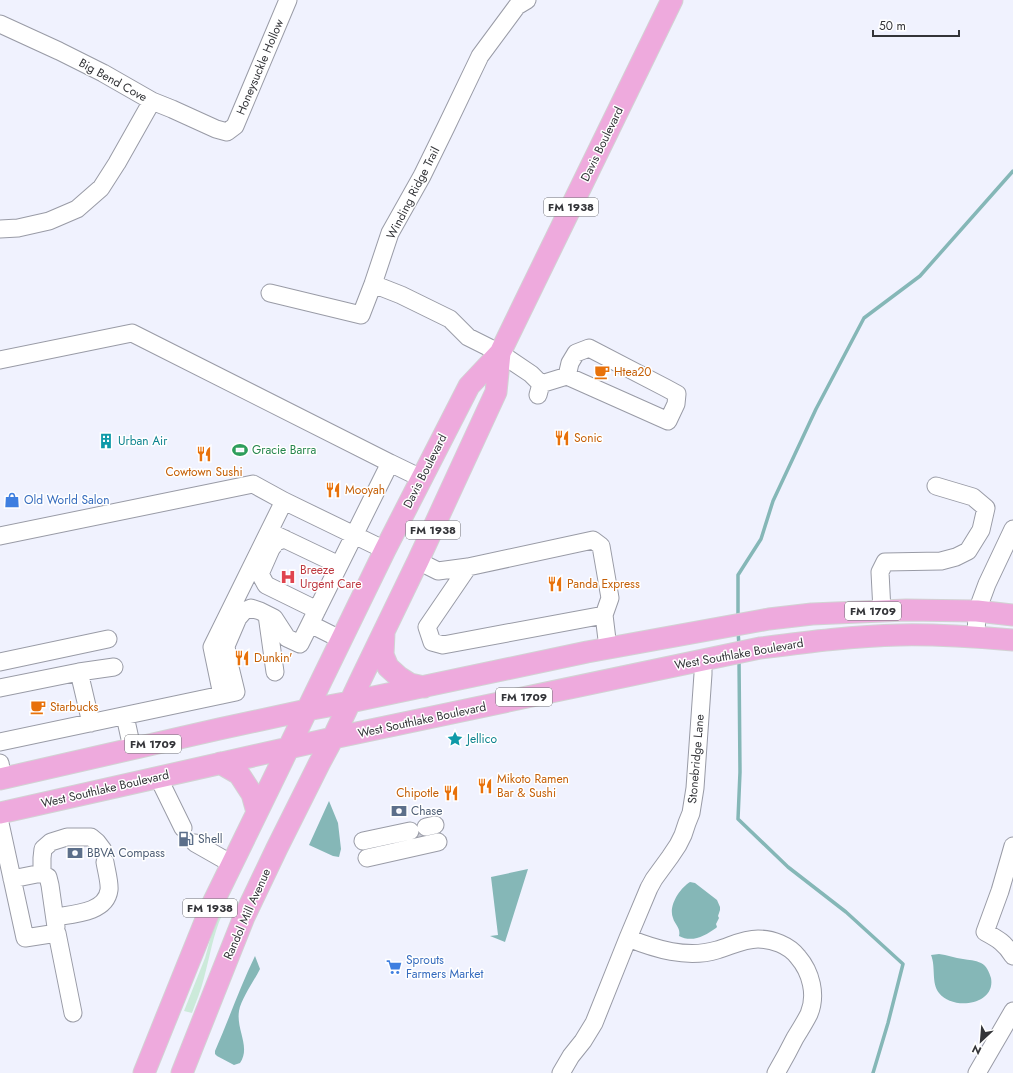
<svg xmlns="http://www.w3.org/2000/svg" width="1013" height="1073" font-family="Jost,sans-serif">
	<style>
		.green { fill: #cceada }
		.water { fill: #85b7b7 }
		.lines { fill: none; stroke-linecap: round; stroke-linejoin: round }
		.stream { stroke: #85b7b7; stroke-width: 3.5 }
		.minor-tunnel { stroke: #caccd6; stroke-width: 17; stroke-dasharray: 17 8; stroke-linecap: butt }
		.minor-casing { stroke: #999ba6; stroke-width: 19 }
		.major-casing { stroke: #d2d2d3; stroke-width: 23 }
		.minor { stroke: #fff; stroke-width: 17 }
		.major { stroke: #ead; stroke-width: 21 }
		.labels { text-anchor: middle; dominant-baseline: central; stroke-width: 3; stroke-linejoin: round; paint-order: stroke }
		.shield { fill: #fff; stroke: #707174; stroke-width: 1 }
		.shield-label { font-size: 11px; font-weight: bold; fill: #333438 }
		.street-label { font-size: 12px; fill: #333438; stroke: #fff }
		.food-label { font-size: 12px; fill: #c56008; stroke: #fff; text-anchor: start }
		.culture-label { font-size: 12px; fill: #0d838f; stroke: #fff; text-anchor: start }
		.leisure-label { font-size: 12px; fill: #27864d; stroke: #fff; text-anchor: start }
		.shop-label { font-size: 12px; fill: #366cbe; stroke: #fff; text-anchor: start }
		.health-label { font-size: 12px; fill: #be3a42; stroke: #fff; text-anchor: start }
		.service-label { font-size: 12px; fill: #4e5e75; stroke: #fff; text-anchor: start }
	</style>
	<rect width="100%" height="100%" fill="#f0f2fe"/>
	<path class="green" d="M220,913L222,915C213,935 210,956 204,978C201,990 196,1002 192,1013L184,1011L205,958L214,926Z"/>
	<path class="water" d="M329,801L338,823L341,849L339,857L333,856L309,845Z
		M528,869L505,942L490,936L498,935L491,877Z
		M690,882L695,883L717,900L720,907V910L718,916L719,918L716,924L717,927L716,928C705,936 692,943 679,936C681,928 675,925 673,918C668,906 680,888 690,882Z
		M939,954C947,955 955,958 963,959C969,960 975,960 981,963C987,966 989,972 991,978C996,1005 953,1011 939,993C931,983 936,967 931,955Z
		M255,956L260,969C254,981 241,999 239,1011C236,1030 251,1047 240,1063L234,1065L217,1056L215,1054V1051C229,1019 240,987 255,956Z"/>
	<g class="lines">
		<path class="stream" d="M738,619V575L761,539L773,501L816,409L864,318L920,276L1013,171
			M738,631L739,646
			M739,659L740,772L738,819L788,867L846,912L903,964L888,1023L873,1073"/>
		<path class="minor-tunnel" d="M411,839L427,835"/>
		<defs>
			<path id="minor" d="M0,24L59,51L103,73L152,101L172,109L216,129L227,132L235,126L288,0
				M0,229L18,228L49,221L77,209L101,188L117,163L152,101
				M373,284L401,295L450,319L468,337L500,353L531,374L541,384L538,395
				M270,293L361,315L373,284L390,233L422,176L446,127L480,56L517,6L527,0
				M0,360L132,333L390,463L310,624
				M541,384L567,376L668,421L676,404L677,394L666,388L589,348L576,353L570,363L567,376
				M390,463L421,478
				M274,534L339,565
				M0,536L253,484L284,501L385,550
				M285,539L276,542L271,549L260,574L266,585L317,610
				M418,561L438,571L468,567L593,540L601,546L610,598L604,615L608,648
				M468,567L427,627L432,642L443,645L604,615
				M882,611L880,572L885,562L941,561L956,557L968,551L981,530L986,508L973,497L936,486
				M267,615L275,672
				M976,637L977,611L987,584L1013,529
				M0,662L108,639
				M79,672L114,667
				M0,688L79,672L91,723
				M222,695L212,647L284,501
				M125,716L132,748
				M0,742L236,692L228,659L226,646L238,618L244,611L251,608L260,611L274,618L287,638L300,644L310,624L342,640
				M0,763L3,779
				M158,777L183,828
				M0,823L25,938L57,933L73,1013
				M426,827L435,825
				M363,841L410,831
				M195,843L232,864
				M1013,846L1000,891L985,932C998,939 1005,943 1013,956
				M367,858L438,842
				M42,874V858L43,849L51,842L67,837H91L97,842L103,850
				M12,879L37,874H42L48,877L50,885L56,927
				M55,917C73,914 106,913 109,890C110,883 106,869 105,862
				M628,938C655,949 687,959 717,950C731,946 743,939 758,939C772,939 789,945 798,957C811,972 817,995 809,1014C805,1022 800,1030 795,1038C789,1050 783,1061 776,1073
				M561,1073L571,1056L583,1041L594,1023L628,938L649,888L654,879L670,857L678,845L683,835L687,823L691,813L695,788L703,674V660
				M977,1073L1013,1011"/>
			<path id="major" d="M384,633L383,655L388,667L399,677L410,684L424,687
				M220,763L239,774L252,794L257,812
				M0,779L219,729L307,710L350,702L587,652L769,619L812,614L906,610L977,611L1013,615
				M0,813L333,738L760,648C807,642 853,636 900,635C938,634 976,637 1013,640
				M144,1073L211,907L385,550L469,386L500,353L672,0
				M182,1073L244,917L277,848L319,764L333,738L360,681L418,561L496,392L500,353"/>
		</defs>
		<use href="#minor" class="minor-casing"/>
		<use href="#major" class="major-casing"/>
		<use href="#minor" class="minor"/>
		<use href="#major" class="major"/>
	</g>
	<defs>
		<symbol id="cafe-bare" viewBox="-9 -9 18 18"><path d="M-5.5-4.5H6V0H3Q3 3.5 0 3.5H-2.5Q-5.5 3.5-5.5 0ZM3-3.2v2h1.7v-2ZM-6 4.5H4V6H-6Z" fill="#e8710a" stroke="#fff" stroke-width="2.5" paint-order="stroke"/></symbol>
		<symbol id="restaurant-bare" viewBox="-9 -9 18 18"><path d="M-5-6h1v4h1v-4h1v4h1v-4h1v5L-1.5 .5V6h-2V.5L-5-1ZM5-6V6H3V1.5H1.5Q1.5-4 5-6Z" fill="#e8710a" stroke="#fff" stroke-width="2.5" paint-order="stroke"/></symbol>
		<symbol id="building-bare" viewBox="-9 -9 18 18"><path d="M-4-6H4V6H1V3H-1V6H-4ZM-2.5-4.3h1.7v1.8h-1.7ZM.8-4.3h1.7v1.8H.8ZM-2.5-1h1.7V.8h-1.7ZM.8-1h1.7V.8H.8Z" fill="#0f9aa8" stroke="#fff" stroke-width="2.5" paint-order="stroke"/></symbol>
		<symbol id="stadium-bare" viewBox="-9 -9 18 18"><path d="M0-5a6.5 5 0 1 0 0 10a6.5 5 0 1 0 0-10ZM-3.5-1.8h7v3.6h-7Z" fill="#2e9e5b" stroke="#fff" stroke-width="2.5" paint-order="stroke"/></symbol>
		<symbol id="shop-bare" viewBox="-9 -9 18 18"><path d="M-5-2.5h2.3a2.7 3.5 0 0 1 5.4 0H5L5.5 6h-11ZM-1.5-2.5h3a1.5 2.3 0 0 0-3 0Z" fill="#3f7fe0" stroke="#fff" stroke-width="2.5" paint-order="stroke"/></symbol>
		<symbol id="hospital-bare" viewBox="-9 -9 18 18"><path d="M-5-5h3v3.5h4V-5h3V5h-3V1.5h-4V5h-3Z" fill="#e0444e" stroke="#fff" stroke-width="2.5" paint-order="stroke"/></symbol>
		<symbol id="sight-bare" viewBox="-9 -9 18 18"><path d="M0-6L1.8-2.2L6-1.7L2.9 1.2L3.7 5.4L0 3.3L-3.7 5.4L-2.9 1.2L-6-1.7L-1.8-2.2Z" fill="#0f9aa8" stroke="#fff" stroke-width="2.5" paint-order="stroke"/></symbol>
		<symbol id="bank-bare" viewBox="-9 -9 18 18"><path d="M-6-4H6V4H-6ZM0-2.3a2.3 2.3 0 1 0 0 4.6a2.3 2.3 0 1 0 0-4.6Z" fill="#5c6f8a" stroke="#fff" stroke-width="2.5" paint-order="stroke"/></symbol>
		<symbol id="fuel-bare" viewBox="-9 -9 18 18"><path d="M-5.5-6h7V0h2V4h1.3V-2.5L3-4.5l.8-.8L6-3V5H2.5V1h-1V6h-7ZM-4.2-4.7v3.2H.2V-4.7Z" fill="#5c6f8a" stroke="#fff" stroke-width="2.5" paint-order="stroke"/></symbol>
		<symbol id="supermarket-bare" viewBox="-9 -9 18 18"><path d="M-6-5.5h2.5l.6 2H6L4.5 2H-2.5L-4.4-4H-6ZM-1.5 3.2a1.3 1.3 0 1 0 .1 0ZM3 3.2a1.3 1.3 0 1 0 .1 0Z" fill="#3f7fe0" stroke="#fff" stroke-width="2.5" paint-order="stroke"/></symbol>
	</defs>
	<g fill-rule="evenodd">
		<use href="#cafe-bare" x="591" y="361" width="22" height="22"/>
		<use href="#restaurant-bare" x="551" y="427" width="22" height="22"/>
		<use href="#building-bare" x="95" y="430" width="22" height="22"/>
		<use href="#stadium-bare" x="229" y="439" width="22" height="22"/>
		<use href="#restaurant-bare" x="193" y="443" width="22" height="22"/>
		<use href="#restaurant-bare" x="322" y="479" width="22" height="22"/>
		<use href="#shop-bare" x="1" y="489" width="22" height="22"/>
		<use href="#hospital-bare" x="277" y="566" width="22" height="22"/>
		<use href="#restaurant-bare" x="544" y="573" width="22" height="22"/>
		<use href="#restaurant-bare" x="231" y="647" width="22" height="22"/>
		<use href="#cafe-bare" x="27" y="696" width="22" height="22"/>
		<use href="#sight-bare" x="444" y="728" width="22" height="22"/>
		<use href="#restaurant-bare" x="474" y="775" width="22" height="22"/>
		<use href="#restaurant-bare" x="440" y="782" width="22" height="22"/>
		<use href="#bank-bare" x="388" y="800" width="22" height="22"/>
		<use href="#fuel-bare" x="175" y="828" width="22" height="22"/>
		<use href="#bank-bare" x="64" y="842" width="22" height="22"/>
		<use href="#supermarket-bare" x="383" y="956" width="22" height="22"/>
	</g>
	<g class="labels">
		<g class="shield">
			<rect x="544" y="198" width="54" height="18" rx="3"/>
			<rect x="406" y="521" width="54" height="18" rx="3"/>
			<rect x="845" y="602" width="56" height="18" rx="3"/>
			<rect x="496" y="688" width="56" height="18" rx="3"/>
			<rect x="125" y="735" width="56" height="18" rx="3"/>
			<rect x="183" y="899" width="54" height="18" rx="3"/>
		</g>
		<g class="shield-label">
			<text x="571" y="207">FM 1938</text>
			<text x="433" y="530">FM 1938</text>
			<text x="873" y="611">FM 1709</text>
			<text x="524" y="697">FM 1709</text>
			<text x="153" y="744">FM 1709</text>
			<text x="210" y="908">FM 1938</text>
		</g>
		<g class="street-label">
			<text transform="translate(260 67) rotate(-67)">Honeysuckle Hollow</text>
			<text transform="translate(113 80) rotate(29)">Big Bend Cove</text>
			<text transform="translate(602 144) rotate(-64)">Davis Boulevard</text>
			<text transform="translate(413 193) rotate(-63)">Winding Ridge Trail</text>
			<text transform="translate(425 471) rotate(-63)">Davis Boulevard</text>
			<text transform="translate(739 654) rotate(-10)">West Southlake Boulevard</text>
			<text transform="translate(422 720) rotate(-12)">West Southlake Boulevard</text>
			<text transform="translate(696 759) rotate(-85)">Stonebridge Lane</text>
			<text transform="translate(105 789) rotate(-13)">West Southlake Boulevard</text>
			<text transform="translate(247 914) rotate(-66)">Randol Mill Avenue</text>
		</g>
		<g class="food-label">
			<text x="614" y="372">Htea20</text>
			<text x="574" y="438">Sonic</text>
			<text x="204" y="472" text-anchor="middle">Cowtown Sushi</text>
			<text x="345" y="490">Mooyah</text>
			<text x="567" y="584">Panda Express</text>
			<text x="254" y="658">Dunkin'</text>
			<text x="50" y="707">Starbucks</text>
			<text x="497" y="779">Mikoto Ramen<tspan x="497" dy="14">Bar &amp; Sushi</tspan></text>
			<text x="439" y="793" text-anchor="end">Chipotle</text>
		</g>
		<g class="culture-label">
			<text x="118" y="441">Urban Air</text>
			<text x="467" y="739">Jellico</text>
		</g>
		<g class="leisure-label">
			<text x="252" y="450">Gracie Barra</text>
		</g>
		<g class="shop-label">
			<text x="24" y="500">Old World Salon</text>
			<text x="406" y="960">Sprouts<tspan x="406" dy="14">Farmers Market</tspan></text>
		</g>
		<g class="health-label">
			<text x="300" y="570">Breeze<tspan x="300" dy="14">Urgent Care</tspan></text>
		</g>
		<g class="service-label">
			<text x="411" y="811">Chase</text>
			<text x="198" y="839">Shell</text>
			<text x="87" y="853">BBVA Compass</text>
		</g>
	</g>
	<g transform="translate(981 1041) rotate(206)" stroke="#ffffff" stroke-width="3" paint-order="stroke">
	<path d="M0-3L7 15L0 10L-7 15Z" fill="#333438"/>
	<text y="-6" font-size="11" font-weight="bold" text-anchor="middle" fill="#333438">N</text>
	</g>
	<path d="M873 30v6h86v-6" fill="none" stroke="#333438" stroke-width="2"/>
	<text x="879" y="30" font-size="12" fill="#333438" stroke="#ffffff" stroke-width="3" paint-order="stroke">50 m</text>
</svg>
